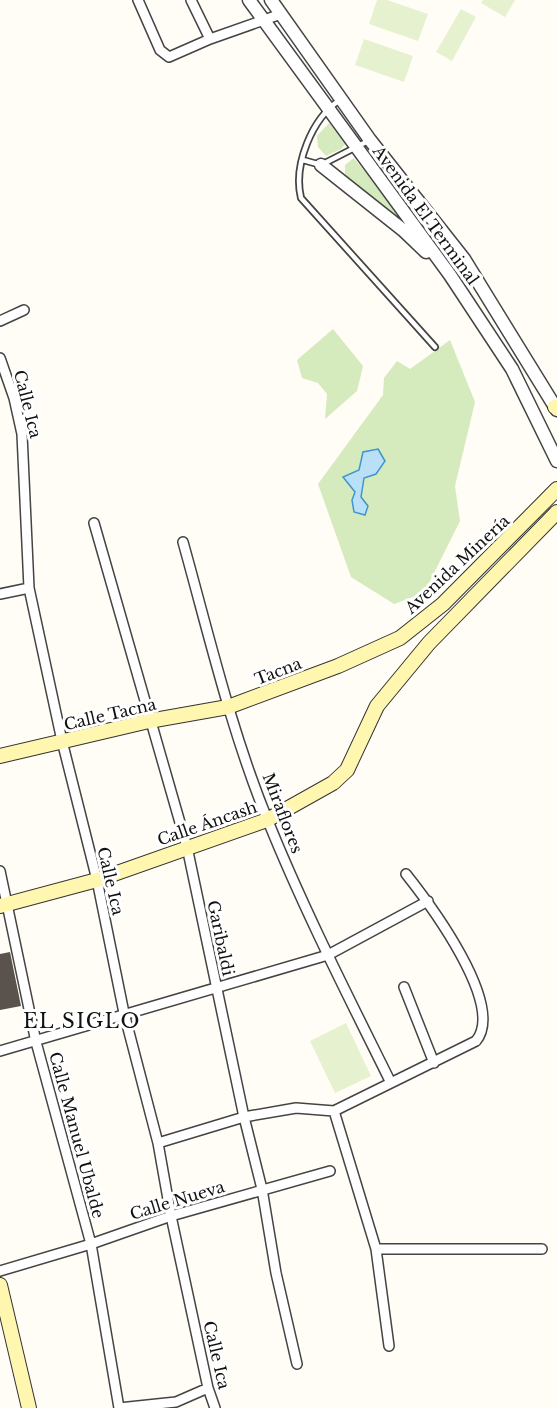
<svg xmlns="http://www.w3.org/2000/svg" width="557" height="1408" font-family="'Libre Baskerville',serif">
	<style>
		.green { fill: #d5ebbd }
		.pitch { fill: #e6f2cf }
		.water { fill: #b9e0f7; stroke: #3f96cf; stroke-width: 1.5 }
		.building { fill: #5a524d }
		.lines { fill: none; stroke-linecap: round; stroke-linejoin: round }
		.service-casing { stroke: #444; stroke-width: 8 }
		.minor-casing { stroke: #444; stroke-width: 12 }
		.tertiary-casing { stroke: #444; stroke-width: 15 }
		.secondary-casing { stroke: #333; stroke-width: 16 }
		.service { stroke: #fff; stroke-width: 4.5 }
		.minor { stroke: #fff; stroke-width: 9 }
		.tertiary { stroke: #fff; stroke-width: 12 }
		.secondary { stroke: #fff6b0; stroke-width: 14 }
		.labels { text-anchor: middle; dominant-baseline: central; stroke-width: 6; stroke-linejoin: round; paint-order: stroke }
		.street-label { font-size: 16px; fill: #111; stroke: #fff }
		.quarter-label { font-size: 20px; letter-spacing: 1.5px; fill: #111; stroke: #fff }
	</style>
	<rect width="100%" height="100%" fill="#fffdf5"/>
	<path class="green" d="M329,123L346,143L341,149L326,156L318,147L317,136Z
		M354,158L401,217L403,223L345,175V165Z
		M333,329L363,366L357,391L325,419L327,394L318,383L302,378L297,360Z
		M450,340L475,402L455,486L460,521L424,593L394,604L351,577L318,484L383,395L384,378L397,361L410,369Z"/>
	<path class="pitch" d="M377,0H387L428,14L418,41L369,24Z
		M483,0H515L505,17L481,3Z
		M461,9L476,17L452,61L436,52Z
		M364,39L413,56L404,82L355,65Z
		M346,1023L371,1076L335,1093L310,1041Z"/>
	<path class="water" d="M378,449L385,461L376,474L364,478L361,497L368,506L365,515L354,512L352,500L355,492L343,477L359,470L363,452Z"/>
	<path class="building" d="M10,952L21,1006L0,1010V954Z"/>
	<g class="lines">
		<defs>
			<path id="service" d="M340,100C312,118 293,165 301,198L435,347
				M303,160L321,165L368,141"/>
			<path id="minor" d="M138,0L160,50L169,57L210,39L281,14
				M191,0L210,39
				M0,321L24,310
				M0,358L14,398L22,434L29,588L62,741L97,880L124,1013L158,1143L171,1216L208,1388L215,1408
				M94,523L187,847L244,1117L262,1189L276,1273L297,1364
				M183,542C209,635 231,731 268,821C304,910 348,996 390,1081
				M0,594L29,588
				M0,871L36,1042L91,1244L119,1408
				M404,987L434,1063
				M0,1051L328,955L428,901
				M334,1111L376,1249L389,1346
				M158,1143L244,1117L296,1108L334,1111L476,1041C506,1005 429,903 406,874
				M376,1249H542
				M0,1271L91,1244L171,1216L330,1171
				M119,1408L176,1402L208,1388"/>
			<path id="tertiary" d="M249,0L450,275L512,369L557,461
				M271,0L370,140L464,259L557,410
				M321,165L403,230L426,252"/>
			<path id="secondary" d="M555,407L557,408
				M0,756L149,721L228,707L338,666L400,638L443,604L557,489
				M0,906L97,880L267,820L333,783L347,770L377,706L429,643L557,512
				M0,1285L29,1408"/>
		</defs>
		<use href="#service" class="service-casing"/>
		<use href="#minor" class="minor-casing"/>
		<use href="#tertiary" class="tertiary-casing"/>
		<use href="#secondary" class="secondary-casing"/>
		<use href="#service" class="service"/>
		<use href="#minor" class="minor"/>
		<use href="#tertiary" class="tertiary"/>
		<use href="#secondary" class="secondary"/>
	</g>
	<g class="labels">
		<g class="street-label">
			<text transform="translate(426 215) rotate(54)">Avenida El Terminal</text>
			<text transform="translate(28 404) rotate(76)">Calle Ica</text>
			<text transform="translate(457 564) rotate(-43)">Avenida Minería</text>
			<text transform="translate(278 671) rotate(-21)">Tacna</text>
			<text transform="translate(110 714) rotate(-13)">Calle Tacna</text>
			<text transform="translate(283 813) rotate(69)">Miraflores</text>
			<text transform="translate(207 823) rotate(-19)">Calle Áncash</text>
			<text transform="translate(111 881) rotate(77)">Calle Ica</text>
			<text transform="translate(221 938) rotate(78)">Garibaldi</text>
			<text transform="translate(77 1135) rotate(75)">Calle Manuel Ubalde</text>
			<text transform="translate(177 1200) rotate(-17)">Calle Nueva</text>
			<text transform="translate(217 1355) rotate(77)">Calle Ica</text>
		</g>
		<g class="quarter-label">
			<text x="82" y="1021">EL SIGLO</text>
		</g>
	</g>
</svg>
